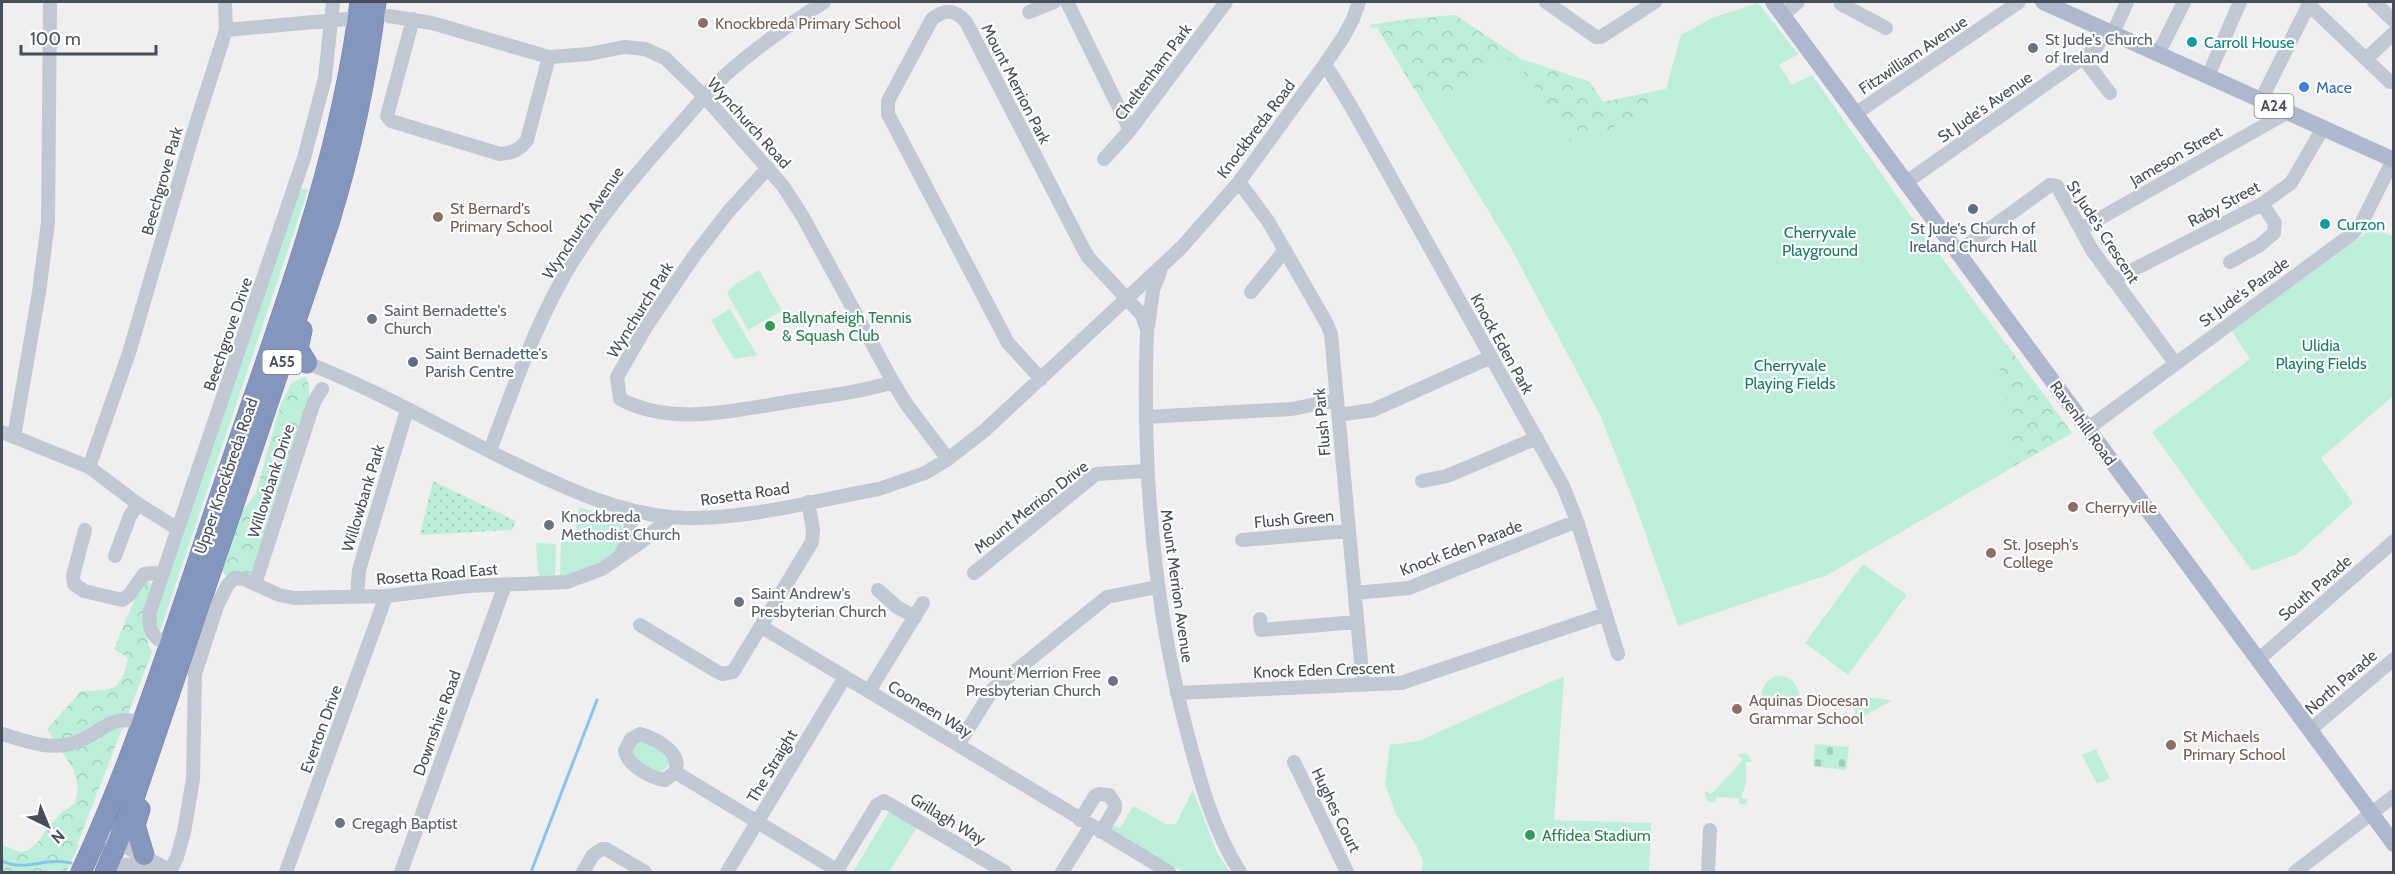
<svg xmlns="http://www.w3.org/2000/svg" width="2395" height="874" font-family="Cabin,sans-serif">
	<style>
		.green { fill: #bbefd9 }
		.forest { fill: url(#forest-crowns) }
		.cemetery { fill: url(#cemetery-stones) }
		.garden { fill: url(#garden-dots) }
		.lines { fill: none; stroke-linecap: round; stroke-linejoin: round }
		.stream { stroke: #87c5ed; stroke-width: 3 }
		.highway-casing { stroke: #7081a9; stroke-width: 21 }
		.minor { stroke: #c1c7d3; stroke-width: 14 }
		.major { stroke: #adb7cd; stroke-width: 16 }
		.highway { stroke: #8496bd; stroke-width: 20 }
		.education-dot { fill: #8d6e63; stroke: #fff; stroke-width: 2 }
		.culture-dot { fill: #0f9aa8; stroke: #fff; stroke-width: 2 }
		.worship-dot { fill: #6b7280; stroke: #fff; stroke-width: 2 }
		.shop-dot { fill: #3f7fe0; stroke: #fff; stroke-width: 2 }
		.service-dot { fill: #5c6f8a; stroke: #fff; stroke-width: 2 }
		.leisure-dot { fill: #2e9e5b; stroke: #fff; stroke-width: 2 }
		.labels { text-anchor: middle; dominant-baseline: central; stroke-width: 4.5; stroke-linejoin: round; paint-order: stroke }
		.shield { fill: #fff; stroke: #7e828c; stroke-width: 1.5 }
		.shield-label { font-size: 15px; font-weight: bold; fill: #464d5b }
		.education-label { font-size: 16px; fill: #785e54; stroke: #fff; text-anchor: start }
		.worship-label { font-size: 16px; fill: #5b616d; stroke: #fff; text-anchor: start }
		.culture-label { font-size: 16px; fill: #0d838f; stroke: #fff; text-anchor: start }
		.street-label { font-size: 16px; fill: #464d5b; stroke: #fff }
		.shop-label { font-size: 16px; fill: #366cbe; stroke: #fff; text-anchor: start }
		.service-label { font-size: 16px; fill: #4e5e75; stroke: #fff }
		.park-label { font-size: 16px; fill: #167d5d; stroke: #fff }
		.leisure-label { font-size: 16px; fill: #27864d; stroke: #fff; text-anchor: start }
	</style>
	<defs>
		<pattern id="forest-crowns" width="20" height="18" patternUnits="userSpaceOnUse" patternTransform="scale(1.5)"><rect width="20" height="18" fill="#bbefd9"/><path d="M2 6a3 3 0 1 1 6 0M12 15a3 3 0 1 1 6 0" fill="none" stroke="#a2cfbc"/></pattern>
		<pattern id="cemetery-stones" width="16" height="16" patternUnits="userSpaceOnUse" patternTransform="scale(1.5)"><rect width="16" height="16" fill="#bbefd9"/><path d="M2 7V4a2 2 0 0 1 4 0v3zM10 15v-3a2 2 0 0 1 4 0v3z" fill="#a2cfbc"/></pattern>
		<pattern id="garden-dots" width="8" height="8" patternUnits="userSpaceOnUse" patternTransform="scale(1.5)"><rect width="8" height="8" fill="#bbefd9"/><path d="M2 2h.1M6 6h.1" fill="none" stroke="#a2cfbc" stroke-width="1.8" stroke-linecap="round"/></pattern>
	</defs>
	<rect width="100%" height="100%" fill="#f0eeee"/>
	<path class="green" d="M1758,3L1798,54L1779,65L1792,85L1812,75L1916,223L2072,433L1827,575L1678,626L1635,504L1600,415L1511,248L1377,27L1371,28L1370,25L1410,19L1455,15L1521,59L1590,82L1603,102L1666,89L1681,35L1712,18Z
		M300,188L308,190L159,634L155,631L153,613Z
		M2371,229L2393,236V396L2321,458L2353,503L2297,554L2252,571L2152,432L2250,359L2232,331Z
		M759,270L782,311L748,330L727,293L734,285Z
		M730,309L757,355L734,359L711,320Z
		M579,507L616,518C621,522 623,528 623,535C622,561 581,574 560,576L561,540L571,542L573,537H575Z
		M536,543L556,544L555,576L541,577L538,573Z
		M1863,564L1907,595L1848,675L1805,643Z
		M1564,676L1554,820L1651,823L1649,872H1422L1423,861L1417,847L1396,814L1385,784L1390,745L1419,741Z
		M1777,676C1791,676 1796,682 1800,695L1785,700L1763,711C1760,696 1760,682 1777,676Z
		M1863,697L1890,700L1891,701L1864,716L1856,713L1852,707L1855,701Z
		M642,740L666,754L670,763L662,772L657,773L634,759L631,751L635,742Z
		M2096,749L2110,778L2097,784L2082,755Z
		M1743,753L1749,755L1752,762H1746V784L1741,797L1748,800L1746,804H1739V798L1716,797L1715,802H1709L1705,796V791L1711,794L1743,760L1738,755Z
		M1193,790L1217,853L1230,872H1183L1109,829L1113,825L1120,828L1133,806L1166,824H1176Z
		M890,810L917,827L889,872H853Z"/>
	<path class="forest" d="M1455,15L1521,59L1590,82L1603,102L1666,89L1669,94L1659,103L1582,144L1570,141L1521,68L1514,61L1506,58L1446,94L1414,89L1377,27L1371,28L1370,25L1410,19Z
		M2007,345L2072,433L2014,466L2012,451L2014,417L1999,378L2002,350Z
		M305,377L309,384V403L264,540L249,578L225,575L222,571L242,512L256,493L280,406L292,382Z
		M147,580L151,585C144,616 138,620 152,652L77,845H79L66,872L50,870L41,872H2V845L20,852L27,851L40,840L45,831L61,813L75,803L78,789L74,770L47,729L81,691C114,690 121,692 128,658L114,649L142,582Z"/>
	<path class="cemetery" d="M1815,744L1849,747L1846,770L1813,766Z"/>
	<path class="garden" d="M433,481L516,521L512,530L420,535Z"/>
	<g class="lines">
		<path class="stream" d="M2,861C25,872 45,857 71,863
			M531,872L597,700"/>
		<defs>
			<path id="highway" d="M302,330L298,349L307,363
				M140,809L135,825L144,855
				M81,872C142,741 183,602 230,466C282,313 340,163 360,2
				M105,872L125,825L329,223C351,151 367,77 376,2"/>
		</defs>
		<use href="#highway" class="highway-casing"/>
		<path class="minor" d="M225,2L226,30
			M1067,2L1130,130
			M1546,2L1596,37H1601L1655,2
			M2374,2L2394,21
			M1841,4L1886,28
			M2308,4L2390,82
			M1029,12L1054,2
			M1783,15L1798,2
			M389,16L432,23L549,57L589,54L624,47L645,49L665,58L704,96L783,186L803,217L893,382L907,405L948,459
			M413,19L387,116L391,121L500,154C512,153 520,150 527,140L549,57
			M2113,33L2127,2
			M2158,54L2184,2
			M2083,58L2110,93
			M2366,59L2394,33
			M1325,64L1352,108L1563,486L1577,521L1618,654
			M2208,76L2240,2
			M2261,100L2310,2
			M1855,114L2019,2
			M1104,159L1130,130L1226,2
			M768,168L728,212L694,256L646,327L617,377L620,399C673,427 736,410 793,401C826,396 861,392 893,382
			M1239,182L1268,221L1327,324L1331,334L1363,684
			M1905,183L2090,53L2097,46L2107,31
			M2081,229L2288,112
			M1957,253L2050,185L2057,186L2092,250L2175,363
			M2230,262L2260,245L2274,233L2275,223L2262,204
			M2113,280L2262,204L2291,183L2323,128
			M1251,292L1285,250
			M1148,326L1153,290L1160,272
			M299,360C372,387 440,427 509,461C565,488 622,516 686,518C751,519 816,500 879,489L925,473L948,459L984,431L1181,248L1239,182L1325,64L1344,36L1353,19L1359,2
			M1041,379L1008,343L888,114V101L932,19C945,9 955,9 966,22L1083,248L1088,257L1142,315L1147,330C1142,465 1152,597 1186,728C1199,778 1212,828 1240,872
			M1338,415L1373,410L1491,357
			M1146,417L1292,409L1336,400
			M2087,429L2352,234L2362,222L2393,160
			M2,432L89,467L138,504L178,529
			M14,437L39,292L48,222L50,2
			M490,451C512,391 533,331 564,276C595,222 636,174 677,128C691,112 704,96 719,81C751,51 788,25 824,2
			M89,467L129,353L195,127L226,30L358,18
			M1422,481L1447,476L1537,438
			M85,530L73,576L74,584L84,591L122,600L129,595L144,574L154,573L161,575
			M1242,540L1348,531
			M621,554L630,538L631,510
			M115,556L130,516L138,504
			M974,573L1096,474L1146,471
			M255,584L314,402L322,389
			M878,590L897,607L915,617
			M1355,593L1409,588L1577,521
			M357,597L359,570L407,410
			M1260,619L1261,630L1357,622
			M640,625L716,671L722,674L733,672L812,542L813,529L808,502
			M762,627L1169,872
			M169,644C151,639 148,629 150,611L304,158L325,78L333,2
			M2258,660L2394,541
			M869,691L923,603
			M1177,693L1401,683L1606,614
			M2310,730L2394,659
			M2,734C23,740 47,750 70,744C100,737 107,712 142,723
			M958,745L993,689L1107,597L1157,587
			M1294,762L1347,872
			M675,772C683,752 656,739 640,734L631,739L625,751C628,766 651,778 665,780L675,772L840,872
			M1080,820L1095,796L1099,794L1109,795L1115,804V809L1101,832
			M100,833L169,870
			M109,872C125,861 134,864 150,870C156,872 163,871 170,871L177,857L184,832L193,779L195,674L217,606L227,586L234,578L244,579L279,595L294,598L386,596L469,586L567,582L602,569L641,542L671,517
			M286,872L386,596
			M401,872L505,585
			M583,872L593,855L602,849H606L645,872
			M727,872L845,677
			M836,872L877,805L884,801L1005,872
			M1062,872L1091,826
			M1708,872L1710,830
			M2295,872L2394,796"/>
		<path class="major" d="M1773,2L2394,844
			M2043,2L2394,160"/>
		<use href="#highway" class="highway"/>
	</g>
	<g class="education-dot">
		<circle cx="703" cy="23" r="6"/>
		<circle cx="438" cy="217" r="6"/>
		<circle cx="2073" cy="507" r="6"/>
		<circle cx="1991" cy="553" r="6"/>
		<circle cx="1737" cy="709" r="6"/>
		<circle cx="2171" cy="745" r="6"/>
	</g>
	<g class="culture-dot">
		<circle cx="2192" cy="42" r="6"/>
		<circle cx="2325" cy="224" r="6"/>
	</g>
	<g class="worship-dot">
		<circle cx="2033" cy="48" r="6"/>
		<circle cx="372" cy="319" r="6"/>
		<circle cx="549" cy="525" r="6"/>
		<circle cx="739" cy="602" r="6"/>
		<circle cx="1113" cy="681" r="6"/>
		<circle cx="340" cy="823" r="6"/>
	</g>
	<circle class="shop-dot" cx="2304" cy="87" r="6"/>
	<g class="service-dot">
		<circle cx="1973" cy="209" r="6"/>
		<circle cx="413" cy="362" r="6"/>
	</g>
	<g class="leisure-dot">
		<circle cx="770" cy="326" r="6"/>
		<circle cx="1530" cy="835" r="6"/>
	</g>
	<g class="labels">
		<g class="shield">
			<rect x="2254.5" y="94" width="39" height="24" rx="4.5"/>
			<rect x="262.5" y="350" width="39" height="24" rx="4.5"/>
		</g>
		<g class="shield-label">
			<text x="2274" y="106">A24</text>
			<text x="282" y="362">A55</text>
		</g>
		<g class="education-label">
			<text x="715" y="23">Knockbreda Primary School</text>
			<text x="450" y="208">St Bernard's<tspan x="450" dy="18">Primary School</tspan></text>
			<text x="2085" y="507">Cherryville</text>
			<text x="2003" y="544">St. Joseph's<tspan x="2003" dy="18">College</tspan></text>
			<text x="1749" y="700">Aquinas Diocesan<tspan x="1749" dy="18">Grammar School</tspan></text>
			<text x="2183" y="736">St Michaels<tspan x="2183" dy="18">Primary School</tspan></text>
		</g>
		<g class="worship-label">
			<text x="2045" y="39">St Jude's Church<tspan x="2045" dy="18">of Ireland</tspan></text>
			<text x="384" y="310">Saint Bernadette's<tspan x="384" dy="18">Church</tspan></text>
			<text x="561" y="516">Knockbreda<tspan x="561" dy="18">Methodist Church</tspan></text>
			<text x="751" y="593">Saint Andrew's<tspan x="751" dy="18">Presbyterian Church</tspan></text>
			<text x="1101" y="672" text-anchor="end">Mount Merrion Free<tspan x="1101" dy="18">Presbyterian Church</tspan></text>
			<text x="352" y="823">Cregagh Baptist</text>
		</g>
		<g class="culture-label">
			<text x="2204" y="42">Carroll House</text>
			<text x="2337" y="224">Curzon</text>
		</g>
		<g class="street-label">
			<text transform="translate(1913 55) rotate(-34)">Fitzwilliam Avenue</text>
			<text transform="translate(1153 72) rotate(-53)">Cheltenham Park</text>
			<text transform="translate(1016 84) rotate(63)">Mount Merrion Park</text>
			<text transform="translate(1985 107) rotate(-35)">St Jude's Avenue</text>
			<text transform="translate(749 123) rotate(48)">Wynchurch Road</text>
			<text transform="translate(1256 129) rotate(-53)">Knockbreda Road</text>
			<text transform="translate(2176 156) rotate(-30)">Jameson Street</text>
			<text transform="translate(162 181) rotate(-74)">Beechgrove Park</text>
			<text transform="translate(2224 204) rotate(-28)">Raby Street</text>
			<text transform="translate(583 223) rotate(-56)">Wynchurch Avenue</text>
			<text transform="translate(2103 232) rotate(57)">St Jude's Crescent</text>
			<text transform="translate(2244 292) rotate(-36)">St Jude's Parade</text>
			<text transform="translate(640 310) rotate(-58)">Wynchurch Park</text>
			<text transform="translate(228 334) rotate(-71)">Beechgrove Drive</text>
			<text transform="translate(1502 344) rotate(61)">Knock Eden Park</text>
			<text transform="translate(1322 422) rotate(-95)">Flush Park</text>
			<text transform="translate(2083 423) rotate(54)">Ravenhill Road</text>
			<text transform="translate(226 476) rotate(-71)">Upper Knockbreda Road</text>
			<text transform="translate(271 481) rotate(-72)">Willowbank Drive</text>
			<text transform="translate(745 494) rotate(-8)">Rosetta Road</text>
			<text transform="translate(363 498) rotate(-73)">Willowbank Park</text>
			<text transform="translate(1031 507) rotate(-38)">Mount Merrion Drive</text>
			<text transform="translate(1294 519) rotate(-5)">Flush Green</text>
			<text transform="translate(1461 548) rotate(-21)">Knock Eden Parade</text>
			<text transform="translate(437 574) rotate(-5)">Rosetta Road East</text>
			<text transform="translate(1177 586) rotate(82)">Mount Merrion Avenue</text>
			<text transform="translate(2315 588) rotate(-41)">South Parade</text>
			<text transform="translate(1324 670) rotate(-2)">Knock Eden Crescent</text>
			<text transform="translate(2341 682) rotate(-41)">North Parade</text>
			<text transform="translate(930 709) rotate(31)">Cooneen Way</text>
			<text transform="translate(437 723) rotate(-70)">Downshire Road</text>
			<text transform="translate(321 729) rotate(-70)">Everton Drive</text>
			<text transform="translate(772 766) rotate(-59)">The Straight</text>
			<text transform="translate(1336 810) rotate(64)">Hughes Court</text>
			<text transform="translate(948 819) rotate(31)">Grillagh Way</text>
		</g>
		<g class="shop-label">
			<text x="2316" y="87">Mace</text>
		</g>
		<g class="service-label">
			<text x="1973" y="228">St Jude's Church of<tspan x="1973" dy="18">Ireland Church Hall</tspan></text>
			<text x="425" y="353" text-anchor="start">Saint Bernadette's<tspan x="425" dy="18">Parish Centre</tspan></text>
		</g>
		<g class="park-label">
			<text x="1820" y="232">Cherryvale<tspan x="1820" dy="18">Playground</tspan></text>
			<text x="2321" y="345">Ulidia<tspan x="2321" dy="18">Playing Fields</tspan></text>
			<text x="1790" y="365">Cherryvale<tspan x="1790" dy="18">Playing Fields</tspan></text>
		</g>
		<g class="leisure-label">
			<text x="782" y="317">Ballynafeigh Tennis<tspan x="782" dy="18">&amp; Squash Club</tspan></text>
			<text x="1542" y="835">Affidea Stadium</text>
		</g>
	</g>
	<rect width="2395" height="874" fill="none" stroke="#464d5b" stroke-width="6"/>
	<g transform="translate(48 826) rotate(137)" stroke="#ffffff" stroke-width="4.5" paint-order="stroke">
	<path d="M0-4.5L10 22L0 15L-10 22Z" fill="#464d5b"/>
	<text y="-9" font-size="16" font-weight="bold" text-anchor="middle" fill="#464d5b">N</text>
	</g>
	<path d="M21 45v9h135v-9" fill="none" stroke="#464d5b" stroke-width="3"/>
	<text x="30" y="45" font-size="18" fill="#464d5b" stroke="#ffffff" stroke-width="4.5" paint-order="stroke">100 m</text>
</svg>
